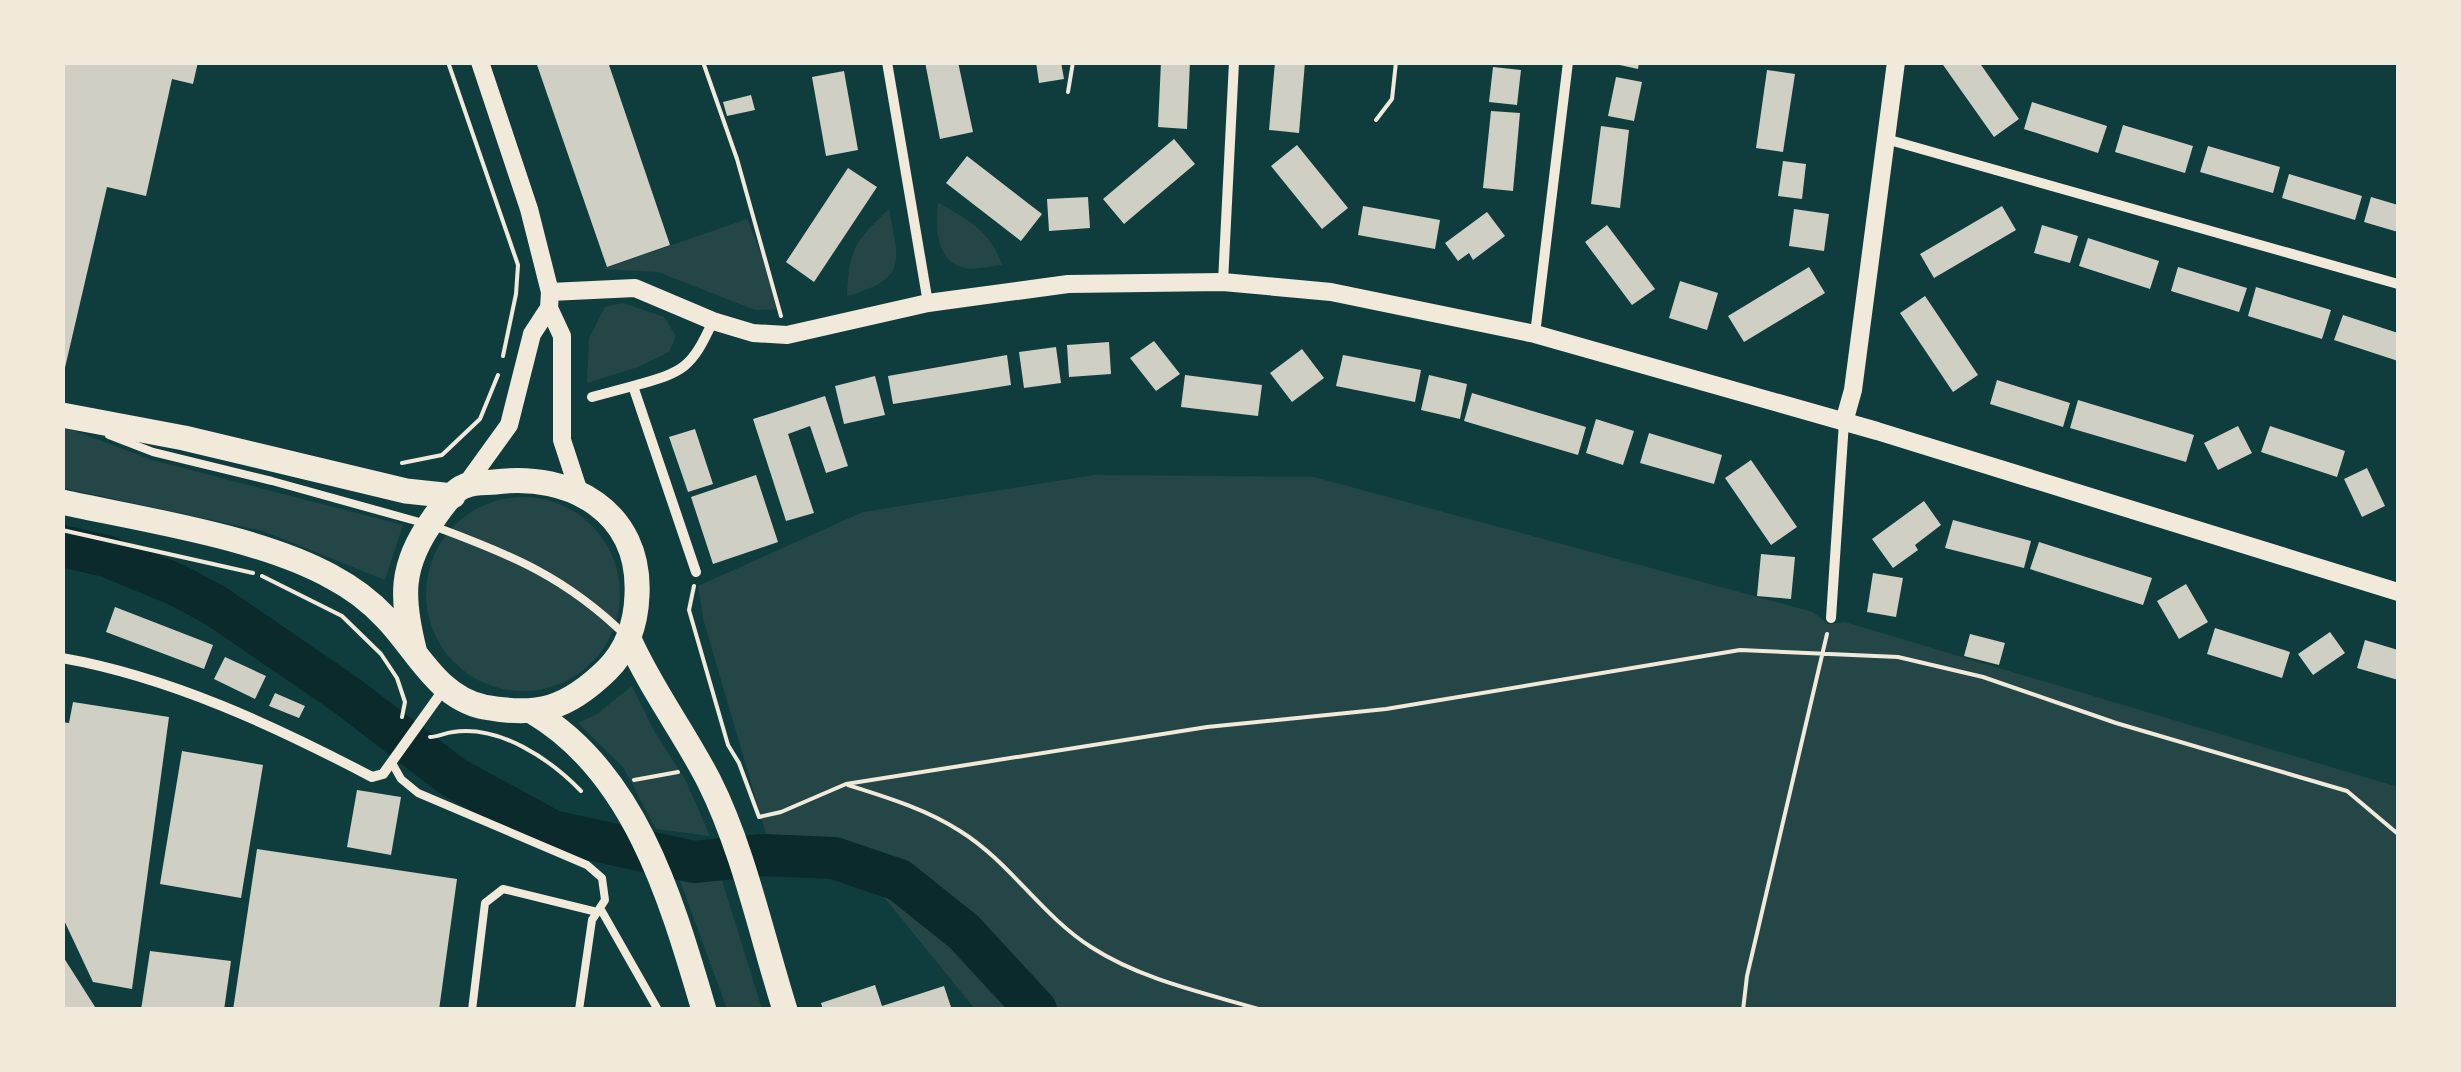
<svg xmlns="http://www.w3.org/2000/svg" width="2461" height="1072" font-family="'DM Sans',sans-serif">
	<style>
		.green { fill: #244646 }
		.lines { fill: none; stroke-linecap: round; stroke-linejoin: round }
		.river { stroke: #0a2a2b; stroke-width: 42 }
		.building { fill: #cfcfc3 }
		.path { stroke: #f1e9da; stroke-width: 4 }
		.service { stroke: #f1e9da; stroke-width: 8 }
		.minor { stroke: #f1e9da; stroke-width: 10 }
		.tertiary { stroke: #f1e9da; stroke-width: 18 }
		.trunk { stroke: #f1e9da; stroke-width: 25 }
	</style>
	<rect width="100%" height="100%" fill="#0f3d3e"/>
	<path class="green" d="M938,203C968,219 991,232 1002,265C990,266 972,271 961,267C935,258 936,226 938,203Z
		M889,209C899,262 908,279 847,296C849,248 855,242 889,209Z
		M747,219L772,280L780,309L755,310L658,272L603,269Z
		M623,303L664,317L676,336L669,352L638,367L587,383L589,338L605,307Z
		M62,426L152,460L403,525L385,580L263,531L63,488Z
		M1094,475L1314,477L1813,612L1828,624L1845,622L2398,787V1009H975L879,891L858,880L778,875L704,622L698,586L863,512Z
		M426 594a97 97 0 1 1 194 0a97 97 0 1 1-194 0Z
		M632,686L654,731L685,779L710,836L656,829L623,767L578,723L597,714Z
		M720,874L762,1009H727L679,878Z"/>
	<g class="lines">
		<path class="river" d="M62,546L106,556L177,585L216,606L346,695L453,777L552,831L694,862L763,855L834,858L899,880L964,932L1036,1010"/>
	</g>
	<path class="building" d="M62,62H198L193,84L172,79L146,196L107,187L64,372Z
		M536,62H608L670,245L607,267Z
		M925,62H958L973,132L940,139Z
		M1036,62H1061L1064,79L1039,83Z
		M1161,62H1190L1187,129L1158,127Z
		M1275,62H1305L1299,133L1269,130Z
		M1606,62H1639L1638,69Z
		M1941,62H1979L2019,119L1994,137Z
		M1493,67L1521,70L1517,105L1489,102Z
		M1767,70L1795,74L1783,152L1756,148Z
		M844,71L858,150L826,156L812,77Z
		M1616,77L1642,82L1634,121L1608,116Z
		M751,95L755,110L727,116L723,102Z
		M2032,102L2107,126L2098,153L2024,129Z
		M1491,111L1520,113L1513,191L1483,188Z
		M2123,125L2193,146L2185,173L2115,152Z
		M1601,126L1629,130L1620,208L1591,204Z
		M1174,139L1195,164L1124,224L1103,199Z
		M1297,145L1348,208L1322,229L1271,166Z
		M2208,146L2280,167L2273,193L2200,172Z
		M967,156L1042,214L1021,241L946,183Z
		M1783,161L1806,164L1802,199L1778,196Z
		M848,168L877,187L814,282L786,262Z
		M2289,174L2362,196L2355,220L2282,198Z
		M1088,197L1090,228L1049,231L1047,199Z
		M2371,197L2398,205V232L2364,222Z
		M1363,206L1440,220L1435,249L1358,235Z
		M2002,206L2016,230L1934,278L1920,254Z
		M1794,209L1829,214L1824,251L1789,246Z
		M1487,212L1505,236L1473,260L1469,253L1458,261L1445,243Z
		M1607,225L1655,289L1632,305L1585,242Z
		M2042,225L2078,236L2070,263L2034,253Z
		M2088,238L2159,261L2150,289L2079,266Z
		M1809,267L1825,293L1744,342L1728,316Z
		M2178,267L2247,288L2239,312L2171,291Z
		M1680,281L1718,293L1707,330L1669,318Z
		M2256,287L2331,310L2322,339L2248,316Z
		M1925,296L1978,375L1953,392L1900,313Z
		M2343,315L2398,333V361L2334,340Z
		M1154,341L1180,374L1156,391L1130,358Z
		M1109,342L1111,374L1069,377L1067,345Z
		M1056,347L1061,383L1024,388L1019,352Z
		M1302,349L1324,378L1292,402L1270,373Z
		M1007,355L1011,385L893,404L888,376Z
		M1343,355L1421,370L1415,402L1336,386Z
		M1185,375L1262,385L1258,416L1181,407Z
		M1429,375L1467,384L1460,419L1421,410Z
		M875,376L885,415L844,424L835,386Z
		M1997,380L2070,403L2063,427L1990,404Z
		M1472,393L1586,427L1578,455L1464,421Z
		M825,396L848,466L826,473L810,426L788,434L814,513L786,521L753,419Z
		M2078,400L2194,435L2186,462L2070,428Z
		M1596,419L1634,431L1623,465L1586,453Z
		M2238,426L2252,453L2218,470L2204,443Z
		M2270,426L2345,451L2337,477L2261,452Z
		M695,429L713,484L688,492L669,437Z
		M1649,433L1722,455L1714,484L1640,463Z
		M1751,460L1797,527L1771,545L1725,478Z
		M2367,468L2385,506L2362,517L2344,479Z
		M756,475L778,542L713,564L691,497Z
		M1924,501L1941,525L1915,545L1918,550L1893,568L1872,539Z
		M1953,520L2031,541L2024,568L1945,548Z
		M2039,542L2152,578L2143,605L2030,569Z
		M1761,554L1795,557L1791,599L1757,596Z
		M1873,573L1903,578L1896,617L1867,612Z
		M2186,584L2208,622L2179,639L2157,601Z
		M115,607L213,645L204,669L106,632Z
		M2215,628L2290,652L2282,678L2207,654Z
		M2330,632L2345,653L2313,675L2298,654Z
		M1970,634L2005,643L1999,665L1964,656Z
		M2365,640L2398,650V680L2357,668Z
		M225,657L266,676L255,699L214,679Z
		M275,693L305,706L299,718L269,706Z
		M73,702L169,717L132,989L93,982L62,916V722L69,723Z
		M182,751L263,765L241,898L160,884Z
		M357,790L401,797L391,855L347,847Z
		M257,849L457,879L439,1010H233Z
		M150,951L231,961L224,1010H141Z
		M62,955L97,1010H62Z
		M875,985L882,1006L944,986L952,1010H823L821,1003Z"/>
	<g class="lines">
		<path class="path" d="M448,62L518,265L516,294L503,356
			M703,62L737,159L781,316
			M1068,92L1073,62
			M1376,120L1392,99L1396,62
			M402,463L442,455L480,419L498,375
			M62,530L253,573
			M262,576L342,616L381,654L397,678L405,702L402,717
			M694,586L689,610L728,745L739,763L759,817L781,812L846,784L1207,727L1386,709L1740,650L1898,657L1983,677L2116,723L2347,791L2398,834
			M430,737C438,737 444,733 453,732C500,725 550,759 581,791
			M634,780L678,772
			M848,785C886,797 926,809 960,831C1010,862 1041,915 1091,947C1142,980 1205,993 1262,1010
			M1743,1010L1747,976L1827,634"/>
		<path class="service" d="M109,435L153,452L272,481L423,523
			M436,527C512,555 567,578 626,636
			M392,763L401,779L418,793L587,865L602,878L605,900L592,920L579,1010
			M600,908L658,1010
			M472,1010L485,903L503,889L597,912"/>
		<path class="minor" d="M887,62L928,303
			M1886,139L2398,284
			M1223,282L1234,62
			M1535,334L1568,62
			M592,397L633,386
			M696,572L633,386C684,372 691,369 713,321
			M1831,618L1844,422
			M62,658C170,677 275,726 372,777L383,774L444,689"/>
		<path class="tertiary" d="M480,62L529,209L550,292L549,308L562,336V440L579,492
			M550,292L635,288L713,321L753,333L787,335L928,303L1068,284L1223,282L1331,292L1535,334L1877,431L2398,592
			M1844,422L1853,390L1896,62
			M465,486L509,425L532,334L549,308"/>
		<path class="trunk" d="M62,415L184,438L406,491L453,496
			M62,502C144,520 260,537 332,577C351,587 371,602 386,618C417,650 437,697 484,707C538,717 567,709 607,670C628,649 636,624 637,595C641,512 571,472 495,482C486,483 474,482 465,486C453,490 441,508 434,518C399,566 401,598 415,653
			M629,639C651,689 684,732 709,781C743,848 762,937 785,1010
			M533,712C636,773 672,902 704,1010"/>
	</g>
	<rect width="2461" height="1072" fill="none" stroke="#f1e9da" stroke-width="130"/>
</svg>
